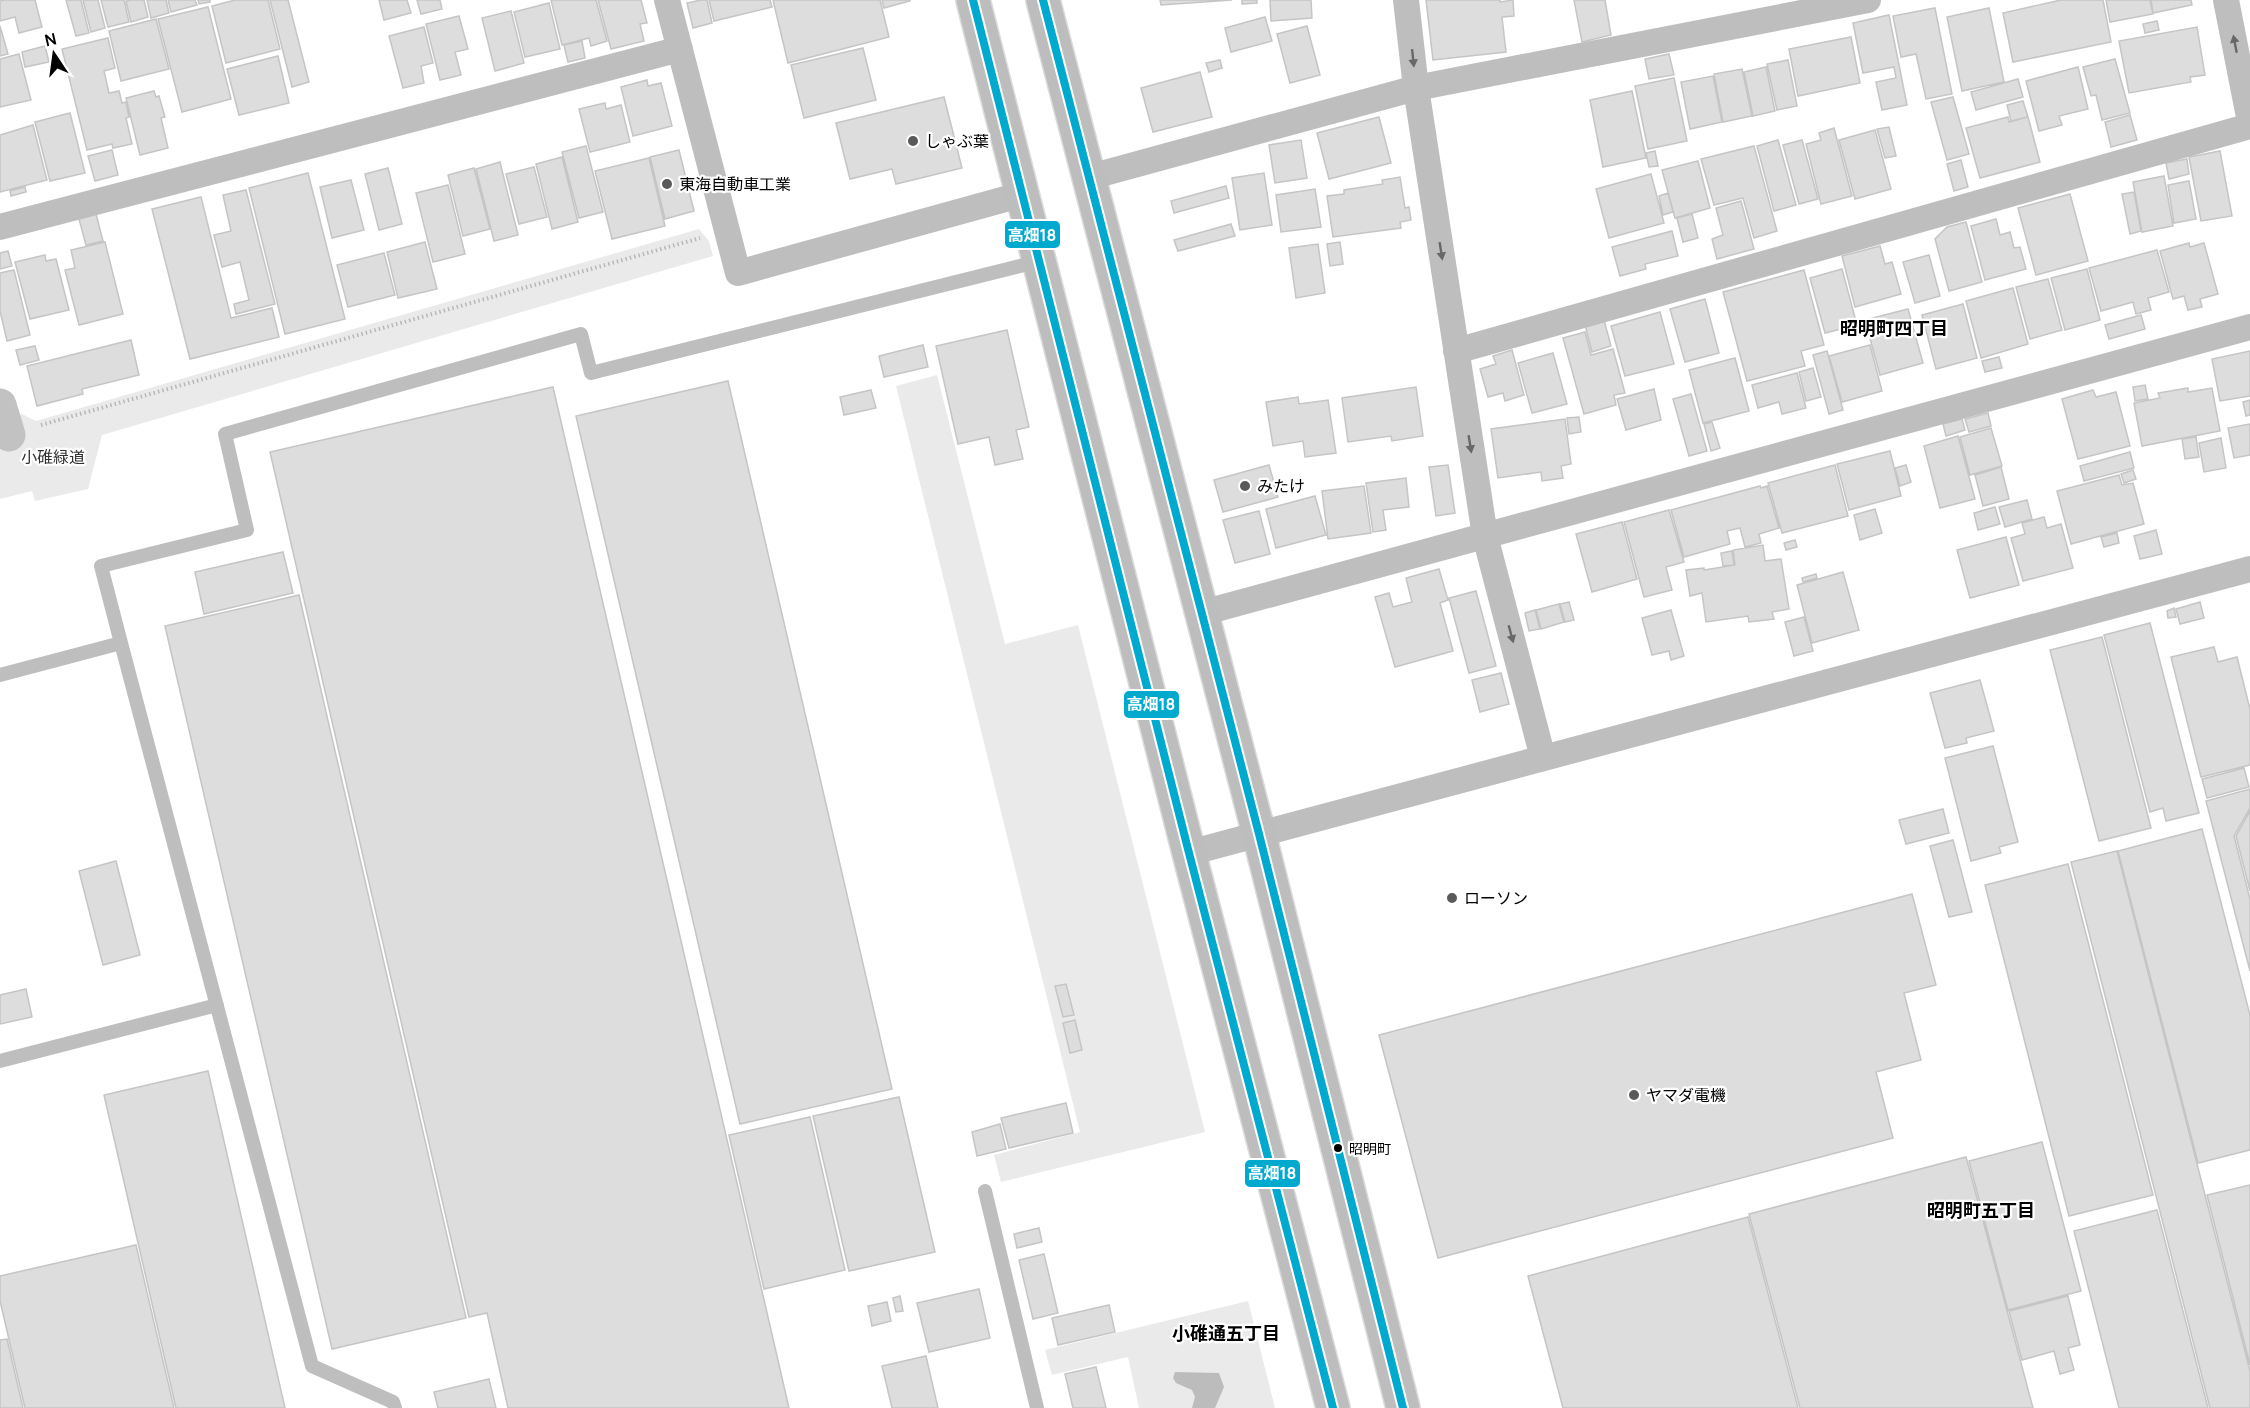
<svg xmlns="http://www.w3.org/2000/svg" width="2250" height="1408" font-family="Manrope,'Noto Sans JP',sans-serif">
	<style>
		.green { fill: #eaeaea }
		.water { fill: #bcbcbc }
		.building { fill: #ddd; stroke: #c5c5c5; stroke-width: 1.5 }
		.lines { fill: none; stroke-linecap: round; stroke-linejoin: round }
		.primary-casing { stroke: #dbdbdb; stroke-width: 36 }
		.path { stroke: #b8b8b8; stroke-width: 4; stroke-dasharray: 1.5 3; stroke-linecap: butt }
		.lane { stroke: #bebebe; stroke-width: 14 }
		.street { stroke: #bebebe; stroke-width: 26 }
		.secondary { stroke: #c2c2c2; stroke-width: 33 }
		.primary { stroke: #bdbdbd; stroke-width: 33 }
		.bus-1-casing { stroke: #fff; stroke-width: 12 }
		.bus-1 { stroke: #00a9ce; stroke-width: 8 }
		.oneway { fill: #686868 }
		.poi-dot { fill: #595959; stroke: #fff; stroke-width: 2 }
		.bus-dot { fill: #000; stroke: #fff; stroke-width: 2 }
		.labels { text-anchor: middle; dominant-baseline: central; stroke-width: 4.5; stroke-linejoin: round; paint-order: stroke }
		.bus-label { font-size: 14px; fill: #000; stroke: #fff; text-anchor: start }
		.poi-label { font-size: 16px; fill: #000; stroke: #fff; text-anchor: start }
		.park-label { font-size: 16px; fill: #303030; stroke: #fff }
		.neighbourhood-label { font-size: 18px; font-weight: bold; fill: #000; stroke: #fff }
		.line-badge { stroke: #fff; stroke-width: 2 }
		.badge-label { font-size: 16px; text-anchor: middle; font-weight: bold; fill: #fff }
	</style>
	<rect width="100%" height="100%" fill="#fff"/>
	<path class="green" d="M699,229L709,241L713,256L102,435L88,489L35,501L32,491L0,499V421L22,414L36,421Z
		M937,375L1005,644L1078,625L1205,1132L1001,1182L994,1155L1080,1132L896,386Z
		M1248,1301L1275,1408H1139L1128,1357L1052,1375L1045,1350Z"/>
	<path class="water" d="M1175,1372L1219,1373L1224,1387L1215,1408H1192L1195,1397L1192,1390L1176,1383L1173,1378Z"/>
	<path class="building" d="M4,0H35L42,27L19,33L15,17L0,21V1Z
		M66,0H81L89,33L76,36Z
		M83,0H98L105,28L91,32Z
		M101,0H124L129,22L108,27Z
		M131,0H144L148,17L131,22L126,1Z
		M147,0H166L169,13L151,18Z
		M168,0H195L197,5L171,12Z
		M198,0H210V2L199,4Z
		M235,0H268L280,49L226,63L212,6Z
		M270,0H288L309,82L292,87Z
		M379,0H407L411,13L384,20Z
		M417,0H440L442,9L421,14Z
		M551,0H596L607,41L591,46L589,38L562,45Z
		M598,0H641L647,23L640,24L644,41L611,49Z
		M701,0H707L712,23L693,28L687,3Z
		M709,0H770L772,7L714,21Z
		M773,0H880L889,37L788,63Z
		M882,0H910V1L884,8Z
		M1160,0H1232L1161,5Z
		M1242,0H1257V3L1242,4Z
		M1270,0H1311L1312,18L1271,21Z
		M1426,0H1500V2L1513,0L1514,16L1502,17L1506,52L1433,60Z
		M1574,0H1605L1611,35L1582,42Z
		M2061,0H2103L2111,42L2013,62L2003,13Z
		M2106,0H2150L2153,14L2110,22Z
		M2151,0H2191L2192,5L2153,13Z
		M549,3L560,49L525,57L514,12Z
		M208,7L231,99L182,112L158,19Z
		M1935,8L1952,94L1926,99L1916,54L1901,57L1893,16Z
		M1989,8L2004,82L1962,91L1947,17Z
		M511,11L524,63L495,71L482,18Z
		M1889,15L1907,105L1882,110L1876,82L1896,78L1894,67L1863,73L1853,23Z
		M459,16L468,49L455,52L461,75L440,80L426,24Z
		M1265,17L1272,41L1231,52L1225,28Z
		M156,19L169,69L121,81L109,31Z
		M2157,21L2159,30L2145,33L2143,24Z
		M0,26L8,54L0,56Z
		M1307,26L1320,75L1290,83L1277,34Z
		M424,27L433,63L421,66L424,83L403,88L389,36Z
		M2197,27L2205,75L2190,77L2191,82L2129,93L2119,41Z
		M1851,37L1860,83L1798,96L1789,49Z
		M108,38L115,68L104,71L109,93L119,91L122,103L126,102L129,117L126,118L132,144L113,148L112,144L87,150L62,49Z
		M582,41L585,58L568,62L564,45Z
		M45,46L49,62L25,67L22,52Z
		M863,48L876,100L804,118L791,65Z
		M19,54L31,100L0,107V59Z
		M1669,54L1674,75L1649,79L1645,59Z
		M278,56L289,103L239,115L227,69Z
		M2115,59L2130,113L2102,120L2096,95L2091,96L2083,67Z
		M1220,60L1222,68L1209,72L1206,63Z
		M1788,60L1797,106L1777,110L1767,64Z
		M1766,67L1775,111L1753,116L1744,72Z
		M2078,67L2088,109L2059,116L2062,125L2039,131L2026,81Z
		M1742,69L1752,116L1723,122L1714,74Z
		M1200,72L1212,117L1153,132L1141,88Z
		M1713,76L1722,122L1690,129L1681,82Z
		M1674,78L1687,141L1648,149L1635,86Z
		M2018,79L2023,97L1976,110L1971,92Z
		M647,80L648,86L661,83L672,126L633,136L621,87Z
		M154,91L156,97L159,96L165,117L161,118L168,148L140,155L126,98Z
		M1632,91L1646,158L1603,167L1590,100Z
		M944,97L962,168L896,184L892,169L850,179L836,123Z
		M1953,97L1969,154L1947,160L1931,102Z
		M2023,101L2028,117L2011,121L2007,105Z
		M605,103L606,109L621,105L630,142L590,152L579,109Z
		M70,113L85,173L50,181L35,122Z
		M2130,115L2137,140L2111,147L2105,122Z
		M1379,117L1391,163L1329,179L1317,133Z
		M2008,117L2009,122L2028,117L2040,162L1980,178L1966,128Z
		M33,125L47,180L0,192V135Z
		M1889,127L1896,156L1885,158L1877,129Z
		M1834,128L1852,196L1821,204L1806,144L1821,140L1819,133Z
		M1875,130L1891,189L1855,199L1839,140Z
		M1301,140L1307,178L1275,183L1269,145Z
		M1778,140L1796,205L1774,211L1757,146Z
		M1802,140L1818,199L1799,204L1783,145Z
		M586,146L603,212L579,218L562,152Z
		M1754,146L1777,231L1754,238L1743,198L1714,205L1701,159Z
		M112,150L118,175L95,181L88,156Z
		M679,150L694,211L665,219L650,157Z
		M1655,151L1658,166L1649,167L1646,153Z
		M2220,151L2232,216L2201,221L2189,157Z
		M562,157L578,222L552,229L536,164Z
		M649,158L665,226L612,239L595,171Z
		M2187,159L2189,174L2169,179L2166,163Z
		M1961,160L1968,187L1954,191L1947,164Z
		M1698,161L1710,208L1675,218L1662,170Z
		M500,162L518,235L494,241L476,169Z
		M534,167L547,217L519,224L506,174Z
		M388,168L402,224L379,230L365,174Z
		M474,168L490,229L463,236L448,175Z
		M308,173L345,319L285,334L249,188Z
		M1264,173L1272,225L1240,230L1232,178Z
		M1651,174L1664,223L1609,238L1596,189Z
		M2164,176L2173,226L2142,232L2133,182Z
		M1400,177L1405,208L1409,207L1411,220L1400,222L1401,228L1333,237L1327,196L1344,194V190L1383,184L1382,180Z
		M351,180L364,230L332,238L320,187Z
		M2189,181L2196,219L2174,223L2168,185Z
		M448,185L465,254L433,262L416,193Z
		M1226,186L1229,198L1174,213L1171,201Z
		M25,187L26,192L11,196L10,191Z
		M1315,189L1321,227L1281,232L1276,195Z
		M246,190L275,304L236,314L234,304L249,300L240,262L222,267L214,235L231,231L223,195Z
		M2134,192L2141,231L2130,234L2122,194Z
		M1668,193L1673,212L1663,215L1659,196Z
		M2070,194L2088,261L2036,275L2018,208Z
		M201,197L231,318L272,308L279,337L190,359L152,209Z
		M1741,201L1754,249L1717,259L1712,239L1723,235L1716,208Z
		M96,214L103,241L86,245L79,219Z
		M1692,214L1698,238L1683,242L1677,218Z
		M1996,219L2000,235L2010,232L2014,248L2020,247L2026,269L1985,280L1971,226Z
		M1966,222L1982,282L1949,291L1935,239L1947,227Z
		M1231,224L1235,236L1178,251L1174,240Z
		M1672,231L1678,256L1645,264L1646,269L1620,276L1612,247Z
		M105,242L123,314L79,325L65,270L75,268L71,250Z
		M425,242L437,289L398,298L387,252Z
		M1340,242L1343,264L1330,266L1327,244Z
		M2189,243L2190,247L2204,243L2218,294L2200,299L2202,307L2188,310L2184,296L2173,299L2160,251Z
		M1318,244L1325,293L1296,298L1289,248Z
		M1880,246L1885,264L1892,262L1901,294L1855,307L1842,256Z
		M2157,250L2169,292L2148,298L2151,310L2136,314L2133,302L2101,311L2089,268Z
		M8,251L12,266L0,269V253Z
		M384,253L395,295L348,307L337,265Z
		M45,255L46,261L56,259L69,310L30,319L15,262Z
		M1929,255L1940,296L1915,303L1903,262Z
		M1842,269L1857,325L1825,333L1810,278Z
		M2087,269L2100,320L2065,330L2051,278Z
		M14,270L30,335L7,341L0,311V273Z
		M1804,270L1824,345L1801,351L1805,366L1747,381L1723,292Z
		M2048,279L2062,330L2030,339L2016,287Z
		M2013,288L2028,344L1981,358L1966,301Z
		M1705,299L1719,353L1685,362L1670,309Z
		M1963,304L1977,358L1936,369L1922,315Z
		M1908,309L1923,363L1880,375L1865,320Z
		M1660,312L1674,364L1625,376L1611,326Z
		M2141,315L2145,329L2109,339L2105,325Z
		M1604,320L1611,346L1592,352L1585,325Z
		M1007,330L1029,427L1016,430L1023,459L995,465L989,437L958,444L936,346Z
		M1585,332L1591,355L1613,349L1625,393L1614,395L1616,405L1584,414L1563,338Z
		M131,340L139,375L82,389L83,394L37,406L27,366Z
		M923,345L928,367L884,377L879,356Z
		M1870,345L1882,391L1842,402L1829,356Z
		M35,346L39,360L20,365L16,350Z
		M1512,350L1524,395L1505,401L1503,393L1488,397L1480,369L1496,364L1493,356Z
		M1827,351L1843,410L1829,414L1813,355Z
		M2250,351V396L2220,401L2212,359Z
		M1553,353L1567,404L1532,413L1518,363Z
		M1999,357L2002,368L1985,372L1982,361Z
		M1735,358L1749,411L1703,423L1689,370Z
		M1813,368L1821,397L1806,401L1799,372Z
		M1797,373L1806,408L1782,414L1779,402L1758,408L1752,385Z
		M728,381L892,1089L740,1124L576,416Z
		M2145,385L2148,399L2135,401L2133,387Z
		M553,387L789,1408H508L487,1313L469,1317L270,452Z
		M1416,387L1423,436L1392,441L1391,436L1348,442L1342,398Z
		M2188,388V392L2212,388L2220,431L2142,446L2134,403L2160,398L2158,393Z
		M1654,389L1661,420L1626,430L1617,399Z
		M871,390L876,408L844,415L840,397Z
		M2093,390L2096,397L2116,392L2130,446L2078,459L2062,399Z
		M1691,394L1707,451L1689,456L1673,399Z
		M1298,397L1299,404L1328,400L1336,453L1305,457L1303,441L1273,446L1266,402Z
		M2250,400V415L2246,416L2243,402Z
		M1988,413L1991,426L1969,432L1965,419Z
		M1579,417L1581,432L1569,434L1567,418Z
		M1565,419L1571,464L1561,466L1563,478L1542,481L1541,472L1498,478L1491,429Z
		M1962,419L1965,430L1946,436L1943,424Z
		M1712,422L1720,448L1711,451L1704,424Z
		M2250,424V455L2234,458L2228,428Z
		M1991,428L2002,466L1970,475L1960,437Z
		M1958,436L1975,499L1940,508L1924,446Z
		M2196,437L2199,457L2185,459L2182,439Z
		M2221,438L2226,468L2204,472L2199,443Z
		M1890,451L1901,496L1849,510L1837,464Z
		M2130,452L2134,468L2084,481L2080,466Z
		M1269,465L1278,497L1223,512L1214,480Z
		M1448,465L1455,513L1436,516L1429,467Z
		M1835,465L1848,516L1782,533L1768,483Z
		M1906,465L1911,482L1900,486L1895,468Z
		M2001,467L2009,499L1983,506L1975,475Z
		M2133,470L2136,479L2124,483L2121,474Z
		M2119,475L2122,485L2133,483L2144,524L2071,544L2057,491Z
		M1406,478L1409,507L1383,510L1386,530L1373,532L1366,483Z
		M1364,486L1371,533L1328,539L1322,491Z
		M1760,486L1761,488L1767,486L1779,528L1759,534L1761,543L1745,547L1740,528L1727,531L1730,544L1684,557L1671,510Z
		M1315,496L1326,535L1276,548L1266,509Z
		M2027,500L2032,519L2005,527L1999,507Z
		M1995,507L2000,524L1978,530L1974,513Z
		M1875,509L1882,533L1860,540L1854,515Z
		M1669,510L1684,562L1666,567L1672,590L1644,597L1624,522Z
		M1259,511L1270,554L1235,563L1223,520Z
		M2044,517L2047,528L2061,524L2073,568L2023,581L2011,538L2025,534L2022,523Z
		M1622,522L1637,579L1592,592L1576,534Z
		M2156,530L2162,554L2140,559L2134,536Z
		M2117,533L2119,543L2104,547L2101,537Z
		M2006,537L2019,585L1970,598L1957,550Z
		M1795,540L1797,547L1786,550L1784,543Z
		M1763,545L1765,561L1781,559L1789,609L1772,612L1774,619L1749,622L1748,616L1706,622L1702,593L1690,596L1686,570L1704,568V570L1735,565L1733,550Z
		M1732,551L1734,565L1723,566L1721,553Z
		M283,552L293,593L204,614L195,572Z
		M1439,569L1448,600L1440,603L1453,651L1395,667L1375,597L1389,593L1393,607L1412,602L1406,578Z
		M1843,572L1859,630L1812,643L1797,585Z
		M1816,574L1817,578L1803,582L1802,578Z
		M1476,591L1496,666L1469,673L1449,598Z
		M299,595L466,1318L332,1349L165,626Z
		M1569,602L1574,620L1565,622L1560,604Z
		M2200,602L2204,618L2180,624L2176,609Z
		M1559,604L1564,622L1541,629L1536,610Z
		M2174,608L2176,617L2168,618L2167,611Z
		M1535,610L1540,629L1529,631L1525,613Z
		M1671,610L1684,656L1671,660L1669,651L1652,655L1642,618Z
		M1804,617L1813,651L1794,656L1785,622Z
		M2150,623L2199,813L2166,821L2163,808L2150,812L2104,635Z
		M2102,637L2151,828L2099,841L2050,650Z
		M2214,647L2218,662L2237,657L2250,709V765L2201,777L2171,657Z
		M1501,673L1509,704L1480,712L1472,680Z
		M1980,680L1994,731L1966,738L1967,743L1945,748L1930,693Z
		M1993,746L2018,842L1999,847L2001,853L1971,861L1945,758Z
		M2244,768L2249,787L2207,798L2202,779Z
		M2250,789V808L2234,836L2250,899V971L2206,801Z
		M1943,809L1949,833L1906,844L1899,820Z
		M2250,811V891L2236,836Z
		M2202,829L2250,1015V1150L2198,1163L2118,851Z
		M1953,840L1972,912L1949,917L1930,846Z
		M2117,851L2250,1371V1408H2210L2071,862Z
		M116,861L140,955L103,965L79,871Z
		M2068,864L2153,1195L2069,1216L1985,885Z
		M1912,894L1936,985L1904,993L1921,1060L1876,1072L1893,1138L1438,1258L1379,1035Z
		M1066,984L1074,1015L1063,1017L1055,986Z
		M26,989L32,1017L0,1024V995Z
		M1075,1020L1082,1050L1070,1053L1063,1023Z
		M208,1071L285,1408H176L104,1095Z
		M899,1097L935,1252L849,1271L813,1116Z
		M1066,1103L1073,1133L1009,1148L1001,1118Z
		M810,1117L845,1270L764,1289L729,1135Z
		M1000,1124L1006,1149L977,1156L972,1132Z
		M2042,1142L2081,1291L2008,1310L1969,1161Z
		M1966,1157L2033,1408H1800L1749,1214Z
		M2250,1185V1365L2207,1195Z
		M2157,1210L2208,1408H2119L2074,1231Z
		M1748,1217L1798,1408H1563L1528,1276Z
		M1039,1228L1042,1242L1017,1248L1014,1234Z
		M136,1245L174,1408H25L0,1301V1276Z
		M1044,1254L1058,1313L1033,1319L1019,1260Z
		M979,1289L990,1338L929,1352L917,1303Z
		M900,1296L903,1311L896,1312L893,1298Z
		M2068,1296L2080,1345L2068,1348L2074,1370L2060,1374L2054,1351L2022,1360L2009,1311Z
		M887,1302L891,1321L872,1326L868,1306Z
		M1109,1305L1115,1332L1058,1345L1052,1318Z
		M7,1339L23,1408H0V1340Z
		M926,1356L938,1408H892L882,1366Z
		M1096,1367L1106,1408H1073L1065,1374Z
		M489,1379L496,1408H438L434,1392Z"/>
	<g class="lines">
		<defs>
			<path id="primary" d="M973,0L1189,853L1333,1408
				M1043,0L1259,834L1403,1408"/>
		</defs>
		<use href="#primary" class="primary-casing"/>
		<path class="path" d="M41,425L700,238"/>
		<path class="lane" d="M121,643L101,566L247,530L225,434L581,334L591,373L1040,261
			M0,675L121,643L312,1366L393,1402L395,1408
			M0,1061L217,1005
			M985,1191L1037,1408"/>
		<path class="street" d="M667,0L738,273L1023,194
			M1406,0L1416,88L1485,536L1543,758
			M2226,0L2250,122
			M1090,177L1416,88L1868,0
			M0,227L680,49
			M1456,351L2250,126
			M1202,613L2250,327
			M1189,853L2250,569"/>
		<path class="secondary" d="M0,405L9,435"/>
		<use href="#primary" class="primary"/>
		<defs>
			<path id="bus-1" d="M973,0L1189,853L1333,1408
				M1043,0L1259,834L1403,1408"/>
		</defs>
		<use href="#bus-1" class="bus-1-casing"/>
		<use href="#bus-1" class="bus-1"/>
	</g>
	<defs><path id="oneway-solid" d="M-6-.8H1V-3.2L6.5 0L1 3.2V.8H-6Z" transform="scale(1.5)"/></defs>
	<g class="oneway">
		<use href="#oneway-solid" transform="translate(2235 44) rotate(-101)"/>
		<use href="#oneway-solid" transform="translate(1413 58) rotate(84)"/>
		<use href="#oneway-solid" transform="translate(1441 251) rotate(81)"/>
		<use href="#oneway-solid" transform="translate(1470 444) rotate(81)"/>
		<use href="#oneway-solid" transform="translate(1511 634) rotate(75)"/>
	</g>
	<g class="poi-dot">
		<circle cx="913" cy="141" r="6"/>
		<circle cx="667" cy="184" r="6"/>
		<circle cx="1245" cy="486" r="6"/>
		<circle cx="1452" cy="898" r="6"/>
		<circle cx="1634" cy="1095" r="6"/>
	</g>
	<circle class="bus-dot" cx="1338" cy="1148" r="5"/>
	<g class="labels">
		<g class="bus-label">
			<text x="1349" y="1148">昭明町</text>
		</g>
		<g class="poi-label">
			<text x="925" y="141">しゃぶ葉</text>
			<text x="679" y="184">東海自動車工業</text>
			<text x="1257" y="486">みたけ</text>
			<text x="1464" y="898">ローソン</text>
			<text x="1646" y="1095">ヤマダ電機</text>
		</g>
		<g class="park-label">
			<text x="53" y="457">小碓緑道</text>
		</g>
		<g class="neighbourhood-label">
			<text x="1894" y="328">昭明町四丁目</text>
			<text x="1981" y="1210">昭明町五丁目</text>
			<text x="1226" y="1333">小碓通五丁目</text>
		</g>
	</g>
	<g class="line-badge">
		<rect x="1004" y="220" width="57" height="29" rx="6" fill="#00a9ce"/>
		<rect x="1123" y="690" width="57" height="29" rx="6" fill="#00a9ce"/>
		<rect x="1244" y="1159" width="57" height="29" rx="6" fill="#00a9ce"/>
	</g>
	<g class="badge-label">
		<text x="1032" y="241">高畑18</text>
		<text x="1151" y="710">高畑18</text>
		<text x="1272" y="1179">高畑18</text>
	</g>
	<g transform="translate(54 54) rotate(347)" stroke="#ffffff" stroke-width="4.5" paint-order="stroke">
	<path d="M0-4.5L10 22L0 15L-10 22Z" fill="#000000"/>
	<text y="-9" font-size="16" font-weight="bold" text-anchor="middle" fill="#000000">N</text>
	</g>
</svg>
